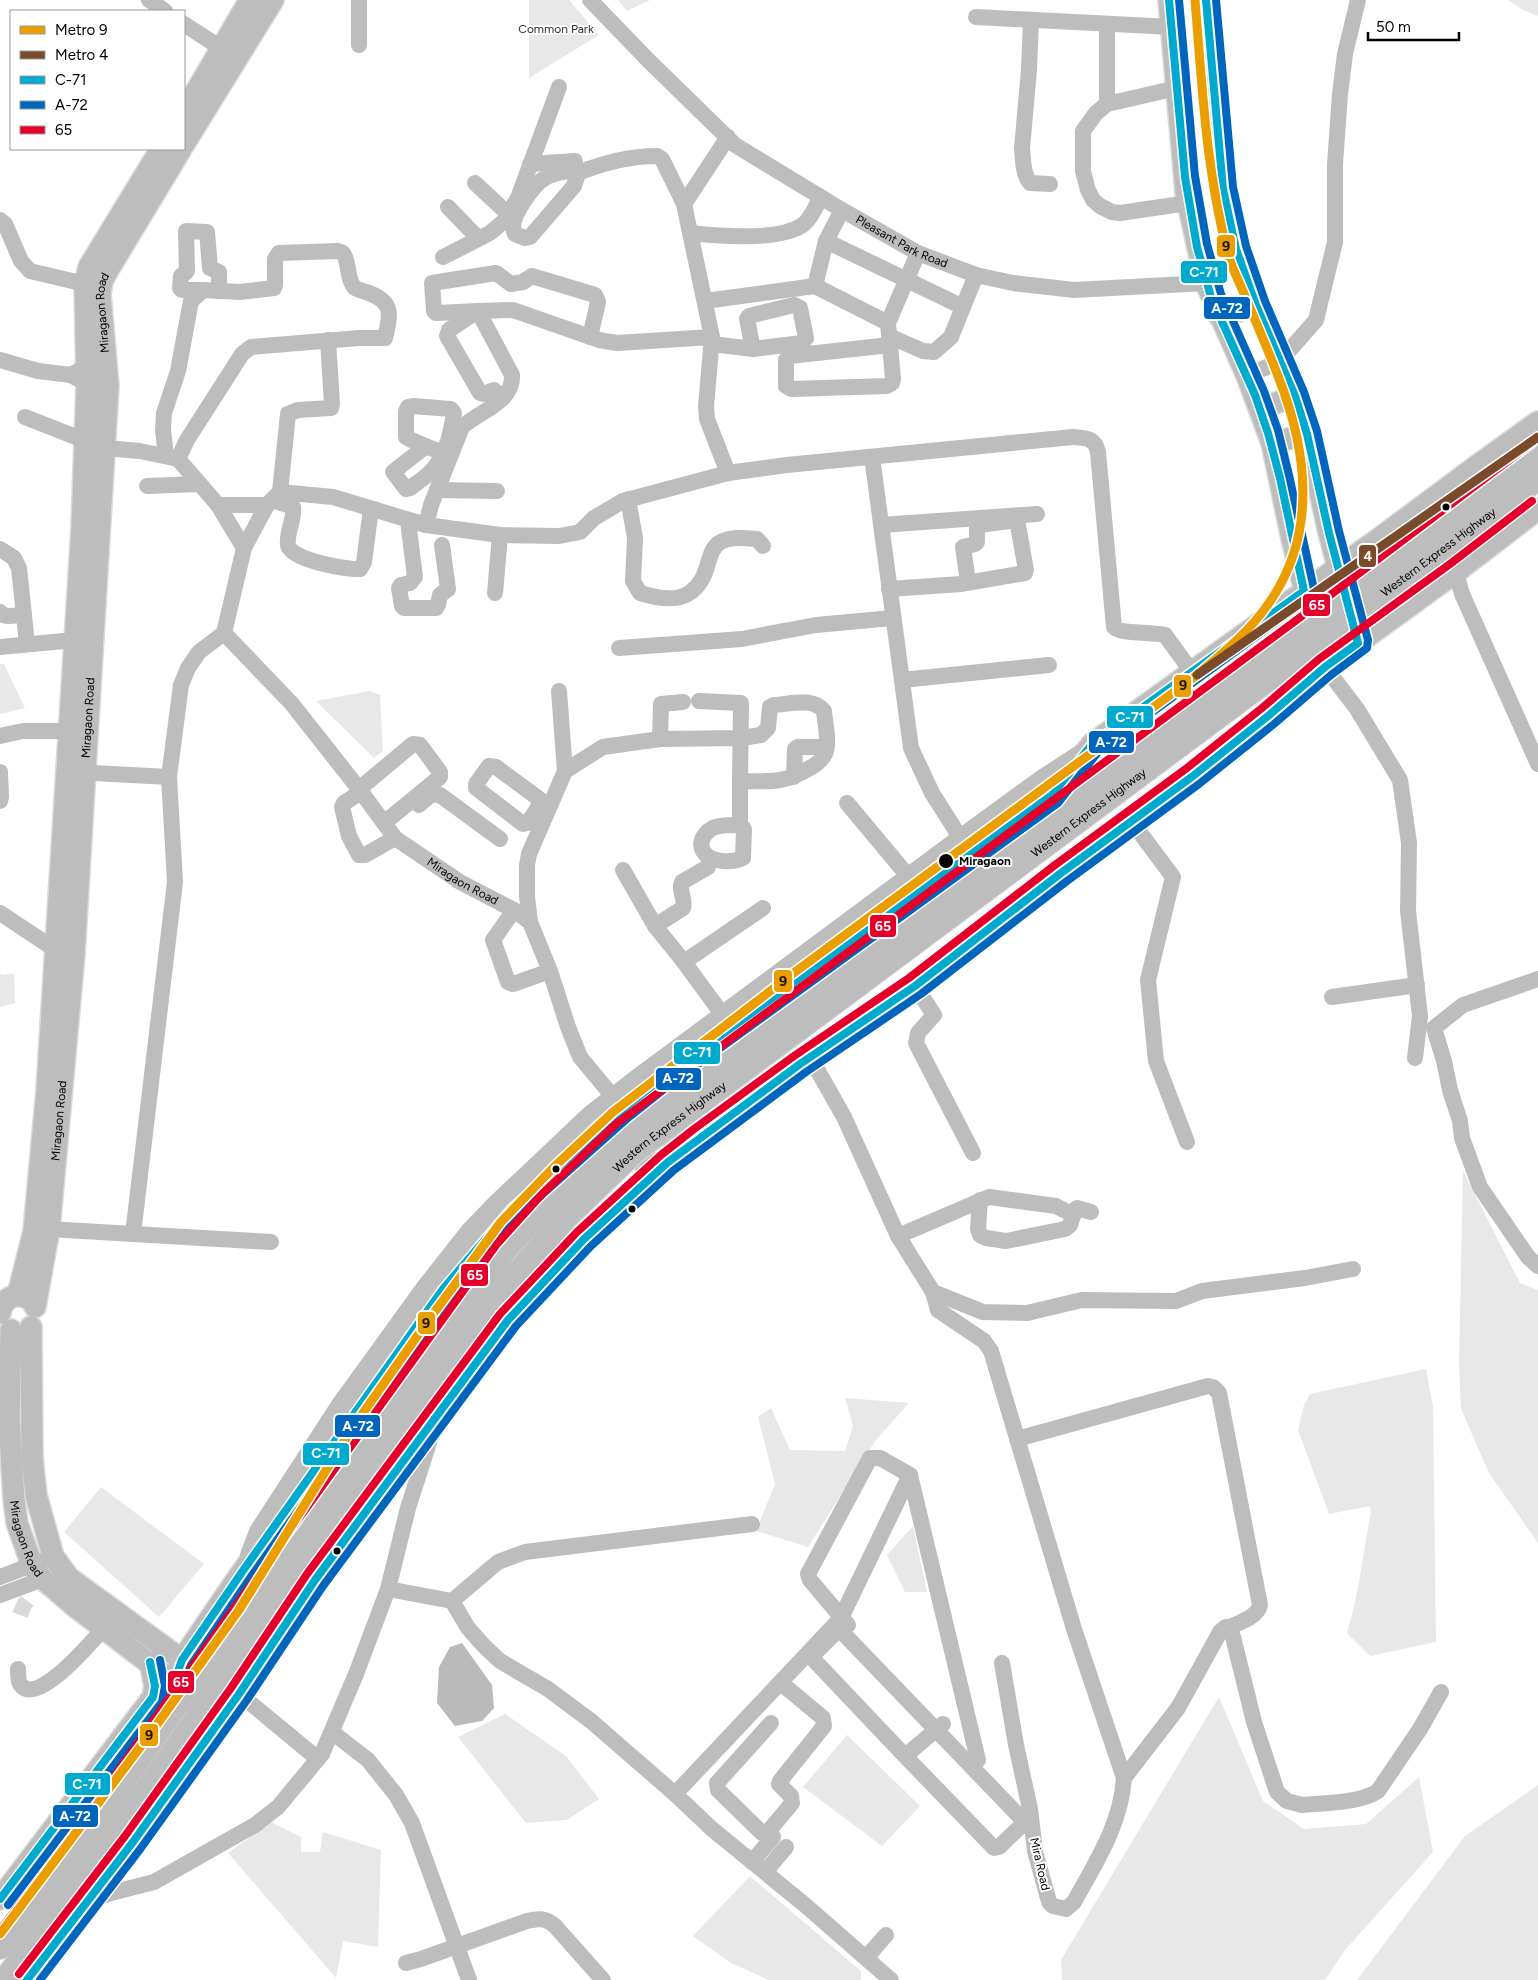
<svg xmlns="http://www.w3.org/2000/svg" width="1538" height="1980" font-family="Figtree,sans-serif">
	<style>
		.green { fill: #e8e8e8 }
		.water { fill: #bababa }
		.lines { fill: none; stroke-linecap: round; stroke-linejoin: round }
		.minor-tunnel { stroke: #d9d9d9; stroke-width: 16; stroke-dasharray: 16 8; stroke-linecap: butt }
		.major-casing { stroke: #dbdbdb; stroke-width: 24 }
		.highway-casing { stroke: #dbdbdb; stroke-width: 26 }
		.minor { stroke: #bdbdbd; stroke-width: 16 }
		.major { stroke: #bdbdbd; stroke-width: 21 }
		.highway { stroke: #bdbdbd; stroke-width: 24 }
		.highway-bridge-casing { stroke: #dbdbdb; stroke-width: 26; stroke-linecap: butt }
		.highway-bridge { stroke: #bdbdbd; stroke-width: 24 }
		.bus-1-casing { stroke: #fff; stroke-width: 11 }
		.bus-2-casing { stroke: #fff; stroke-width: 11 }
		.bus-3-casing { stroke: #fff; stroke-width: 11 }
		.bus-1 { stroke: #00a9ce; stroke-width: 8 }
		.bus-2 { stroke: #0065bd; stroke-width: 8 }
		.bus-3 { stroke: #e4002b; stroke-width: 8 }
		.metro-1-casing { stroke: #fff; stroke-width: 12 }
		.metro-2-casing { stroke: #fff; stroke-width: 12 }
		.metro-1 { stroke: #eb9e00; stroke-width: 9 }
		.metro-2 { stroke: #7a4b2a; stroke-width: 9 }
		.bus-dot { fill: #000; stroke: #fff; stroke-width: 2 }
		.labels { text-anchor: middle; dominant-baseline: central; stroke-width: 4; stroke-linejoin: round; paint-order: stroke }
		.park-label { font-size: 12px; fill: #2c2c2c; stroke: #fff }
		.street-label { font-size: 12px; fill: #000; stroke: #fff }
		.stop-label { font-size: 12px; font-weight: bold; fill: #000; stroke: #fff; text-anchor: start }
		.line-badge { stroke: #fff; stroke-width: 2 }
		.badge-label { font-size: 14px; text-anchor: middle; font-weight: bold; fill: #fff }
		.pale-badge-label { font-size: 14px; text-anchor: middle; font-weight: bold; fill: #111 }
	</style>
	<rect width="100%" height="100%" fill="#fff"/>
	<path class="green" d="M529,0H569L599,35L529,78Z
		M618,0H650L627,11Z
		M1508,0H1538V16L1523,10Z
		M0,664H4L25,708L0,714Z
		M370,691L380,695L383,751L374,758L316,701Z
		M0,972L1,975L14,974L15,1003L0,1007Z
		M1463,1171L1520,1283L1538,1290V1543L1489,1473L1461,1409L1459,1363Z
		M1426,1369L1433,1407L1436,1642L1370,1656L1347,1633C1359,1594 1363,1552 1371,1512L1370,1506L1329,1514L1298,1430L1304,1405L1310,1394Z
		M845,1398L909,1403L875,1441L808,1547L756,1531L775,1484L758,1417L771,1408L790,1450L845,1451L853,1426Z
		M101,1487L204,1564L159,1617L64,1532Z
		M913,1526L927,1592H905L887,1555Z
		M1219,1697L1263,1801L1304,1829L1366,1824L1419,1777L1433,1852L1345,1950L1325,1980H1062L1061,1960Z
		M505,1714L566,1756L599,1799L567,1820L526,1823L458,1737Z
		M847,1735L920,1806L882,1846L803,1787Z
		M1538,1785V1980H1357L1465,1836Z
		M271,1822L301,1837V1852H320L323,1832L381,1850L378,1947L343,1941L336,1978L228,1853Z
		M750,1876L861,1971V1980H769L731,1963L693,1936Z"/>
	<path class="water" d="M462,1643L492,1685L494,1708L482,1721L455,1726L437,1703L439,1667L450,1647Z"/>
	<g class="lines">
		<path class="minor-tunnel" d="M20,1615L24,1605L30,1597"/>
		<defs>
			<g id="major">
				<path d="M1169,0L1186,193L1200,257L1206,283L1247,376L1272,443L1292,539L1316,636"/>
				<path d="M1206,0L1223,189L1236,249L1256,305L1295,396L1307,434L1329,533L1350,612"/>
				<path d="M184,112L250,0"/>
				<path d="M184,144L273,0"/>
				<path d="M1220,317L1256,305"/>
				<path d="M1260,409L1295,396"/>
				<path d="M1272,443L1307,434"/>
				<path d="M18,1295L34,1231L47,1090L82,528L87,384L85,284L89,267L161,149"/>
				<path id="s3" d="M35,1307L49,1229L74,954L108,386L100,294L102,281L108,270L181,149"/>
				<path d="M0,1313C3,1297 17,1291 31,1300"/>
				<path d="M31,1327L32,1457L36,1495L53,1556L69,1578L193,1668"/>
				<path id="s4" d="M11,1330L9,1418L14,1500L17,1523L32,1565L43,1579L77,1608L174,1682"/>
				<path d="M175,1707L174,1682L182,1660L203,1629L242,1572L443,1289L511,1209L623,1109L691,1056L1052,795L1092,744L1275,612L1380,538L1478,465L1538,422"/>
				<path d="M0,1899L153,1697L155,1686L150,1662"/>
				<path d="M27,1980L133,1842L239,1694L315,1580L508,1320L584,1239L668,1162L700,1137L800,1064L915,986L1061,873L1193,776L1268,716L1325,667L1456,572L1538,509"/>
			</g>
			<path id="highway" d="M0,1947L92,1826L175,1707L201,1673L353,1460
				M5,1980L113,1838L300,1571L372,1472"/>
		</defs>
		<use href="#major" class="major-casing"/>
		<use href="#highway" class="highway-casing"/>
		<g class="minor">
			<path d="M149,0L165,11"/>
			<path d="M359,0V45"/>
			<path id="s1" d="M590,0L648,60L735,145L842,210L918,253L976,275L1013,283L1074,290L1206,283"/>
			<path d="M976,17L1172,27"/>
			<path d="M1031,20L1029,70L1022,148C1023,159 1023,175 1030,183L1050,184"/>
			<path d="M184,24L230,54"/>
			<path d="M1107,24V104"/>
			<path d="M1177,88L1107,104L1096,113L1083,131V171L1088,190L1093,200L1100,206L1112,212L1120,213L1188,203"/>
			<path d="M530,164L575,161"/>
			<path d="M567,171L573,172L577,177L574,186L530,237L525,238L515,234C514,232 513,229 513,227C513,214 534,184 545,178C551,174 560,173 567,171Z"/>
			<path d="M575,174C600,164 631,156 657,156L662,159L684,204L712,337L706,406L707,419L728,473"/>
			<path d="M475,183L508,214"/>
			<path d="M684,204L728,137"/>
			<path d="M448,207L478,238"/>
			<path d="M842,210L826,241L815,286L888,323"/>
			<path d="M0,220L5,224L21,261L30,271L85,284"/>
			<path d="M690,233C718,236 777,241 801,226C810,221 816,206 821,197"/>
			<path d="M826,241L963,307L951,337L934,352L923,351L889,336"/>
			<path d="M443,257L490,233L504,221L518,198L559,87"/>
			<path d="M203,290H182L180,288L181,276L187,271L186,231L207,232L210,268L219,272V291"/>
			<path d="M705,301L815,286"/>
			<path d="M963,307L976,275"/>
			<path d="M478,311L436,313L434,311L432,283L496,273L511,284L523,282L532,276L595,295L598,302L590,337"/>
			<path d="M476,312L449,330L447,336L480,393L483,394L494,390L503,398"/>
			<path d="M712,344L753,349L802,343L806,338L800,308L794,305L749,316L747,319L753,349"/>
			<path d="M890,345L893,379L892,383L887,386L791,389L786,386V360L789,356L890,345L888,323L918,253"/>
			<path d="M0,360L38,371L71,375"/>
			<path d="M1247,376L1280,361L1316,320L1335,242V164L1340,94L1345,54L1358,0"/>
			<path d="M96,385L87,384L71,375L87,366H97"/>
			<path d="M25,417L104,448L140,451L178,459L218,505H267"/>
			<path d="M426,446L393,472L406,489L410,488C418,482 428,476 434,468C447,453 451,432 454,413L451,409L413,406L408,407L406,411V437C420,445 435,450 450,455"/>
			<path d="M166,456L163,430L164,413L178,371L191,301L203,290L240,292L274,288L275,285V259L279,253L338,251L343,253C350,263 346,277 354,287C357,290 364,291 369,293C393,302 391,314 385,338H359L251,347L242,354L187,440L178,459"/>
			<path d="M872,457L911,748L932,793L965,845"/>
			<path d="M147,486L200,484"/>
			<path d="M437,490L497,491"/>
			<path d="M280,492L333,497L426,525L500,535L559,536L580,532L594,518L623,501L728,473L787,465L1073,437C1086,438 1095,438 1098,452L1114,627C1119,634 1154,632 1165,635L1192,672"/>
			<path d="M628,499L635,538L633,581L640,593C669,602 694,603 706,570C709,561 711,548 719,543C730,536 745,538 757,539L763,546"/>
			<path d="M272,500L293,507C295,519 286,533 288,545C290,560 347,570 360,569L364,562L371,509"/>
			<path d="M218,505L244,548L267,505L280,492L288,414L298,410L331,408L332,404L328,340"/>
			<path d="M408,521L415,577L410,583L401,585L399,588L402,606L404,608H436L438,605L440,595L448,589L442,545"/>
			<path d="M426,525L431,505L462,427C478,412 514,402 512,375L478,311L513,310L599,340L617,343L712,337"/>
			<path d="M881,525L1037,514"/>
			<path id="s2" d="M244,548L224,633L292,704L359,789L395,838L460,882L514,910L530,922L550,971L568,1027L580,1057L619,1104"/>
			<path d="M0,549L14,558L19,568L27,644"/>
			<path d="M1456,572L1462,594L1538,764"/>
			<path d="M889,589L961,584L1025,573L1026,570L1017,520L979,525L977,527V542L975,544L963,547L968,582"/>
			<path d="M495,593L500,535"/>
			<path d="M0,612C5,619 16,615 24,614"/>
			<path d="M224,633L199,652L188,668L181,685L169,777L175,882L133,1234L271,1242"/>
			<path d="M0,647L75,640"/>
			<path d="M619,648L742,639L816,625L893,618"/>
			<path d="M1325,667L1357,709L1400,780L1409,843L1408,911L1420,1016L1415,1058"/>
			<path d="M902,680L1049,665"/>
			<path d="M559,691L565,771"/>
			<path d="M0,736L23,731H69"/>
			<path d="M660,739L661,704L683,702"/>
			<path d="M0,772L1,797L0,801"/>
			<path d="M74,772L169,777"/>
			<path d="M794,777L795,749L798,747H826"/>
			<path d="M359,789L413,744L420,745L440,772V777L384,823"/>
			<path d="M361,792L344,803L342,807L349,836L359,855H365L395,838"/>
			<path d="M542,801L528,823L523,824L476,788V784L489,766L496,767L542,801L549,806"/>
			<path d="M847,803L908,876"/>
			<path d="M419,805L432,794L440,795L500,839"/>
			<path d="M1132,822L1173,877L1148,980L1156,1061L1187,1142"/>
			<path d="M740,825L744,829L743,858C732,863 710,863 703,851C697,839 709,827 720,826C727,825 734,825 740,825Z"/>
			<path d="M740,825V781"/>
			<path d="M623,870L655,926L684,962L722,1014"/>
			<path d="M514,910L493,940L508,982L513,984L550,971"/>
			<path d="M0,913L56,950L64,952"/>
			<path d="M530,922L527,896V865L529,854L565,771L603,747L660,739L741,738L761,735L768,728L770,707L774,705C790,704 813,697 824,711C825,724 830,742 825,754C822,760 814,766 808,769C784,784 767,781 740,781L741,707V703L699,701"/>
			<path d="M655,926L683,908C686,899 678,890 682,882L708,867"/>
			<path d="M684,962L763,908"/>
			<path d="M1538,979L1463,1005L1434,1028L1444,1061L1450,1090L1460,1121L1462,1138L1480,1187L1528,1257L1538,1266"/>
			<path d="M915,986L934,1015L918,1033L916,1043L973,1153"/>
			<path d="M1332,997L1417,985"/>
			<path d="M810,1057L844,1117L898,1236L933,1292L983,1312L1027,1313L1082,1300L1176,1301L1202,1291L1305,1278L1353,1269"/>
			<path d="M654,1136C663,1143 669,1137 679,1136C686,1135 693,1136 700,1137"/>
			<path d="M639,1187C640,1182 648,1153 648,1151C646,1145 642,1141 641,1135"/>
			<path d="M980,1200L978,1229L980,1235L986,1238L1006,1241L1065,1229L1070,1225L1075,1210L1077,1208L1091,1212"/>
			<path d="M49,1229L133,1234"/>
			<path d="M898,1236L989,1197L1056,1206L1073,1215"/>
			<path d="M933,1292L938,1310L984,1341L991,1351L1074,1629L1124,1778C1121,1824 1096,1862 1074,1902L1066,1909L1053,1906L1049,1902L1035,1851L1030,1809L1016,1745L1002,1663"/>
			<path d="M1017,1439L1208,1386L1213,1387L1219,1393L1260,1605C1258,1617 1238,1623 1228,1628"/>
			<path d="M248,1555L257,1531L338,1406L424,1287L469,1230L495,1203L589,1114L634,1079L960,837L1041,778L1081,752"/>
			<path d="M0,1577L42,1561"/>
			<path d="M388,1589L452,1601L468,1628L484,1646L500,1661L548,1689L591,1721L675,1794L841,1618L910,1475L978,1760"/>
			<path d="M0,1595L43,1579"/>
			<path d="M452,1601L498,1562L525,1552L752,1524"/>
			<path d="M848,1625L810,1580L808,1574L870,1458H880L910,1475"/>
			<path d="M18,1669C18,1673 18,1680 20,1684C36,1709 93,1640 104,1628"/>
			<path d="M231,1687L318,1759"/>
			<path d="M771,1723L717,1783L718,1790L762,1833L768,1832L792,1803L791,1796L779,1784L780,1781L824,1726L823,1718L781,1683"/>
			<path d="M332,1732L368,1760L396,1795L412,1823L469,1980"/>
			<path d="M905,1756L994,1848L999,1847L1023,1824V1821L1019,1816L841,1631H837L814,1654V1660L905,1756L943,1724"/>
			<path d="M1124,1778L1178,1708L1220,1632L1226,1627L1232,1633L1254,1722L1277,1792L1287,1801L1302,1805C1324,1803 1361,1803 1378,1791L1420,1729L1441,1692"/>
			<path d="M675,1794L712,1829L805,1905L891,1980"/>
			<path d="M752,1862L773,1837"/>
			<path d="M765,1872L786,1847"/>
			<path d="M87,1901L115,1892L154,1882L255,1825L278,1807L322,1754L356,1674L388,1589L408,1508L434,1427"/>
			<path d="M866,1958L886,1935"/>
			<path d="M406,1963L421,1959L527,1921C539,1918 546,1918 555,1926L603,1980"/>
		</g>
		<use href="#major" class="major"/>
		<use href="#highway" class="highway"/>
		<defs>
			<g id="highway-bridge">
				<path d="M353,1460L445,1336L505,1250L550,1200L622,1132L1339,601L1538,451"/>
				<path id="s5" d="M372,1472L522,1268L567,1216L636,1150L1538,478"/>
			</g>
		</defs>
		<use href="#highway-bridge" class="highway-bridge-casing"/>
		<use href="#highway-bridge" class="highway-bridge"/>
		<defs>
			<path id="bus-1" d="M174,1682L182,1660L242,1572L418,1324L443,1289L511,1209L623,1109L662,1078L1052,795L1092,744L1304,591L1280,478L1268,433L1255,395L1211,297L1197,247L1185,177L1169,0
				M0,1899L153,1697L155,1686L150,1662
				M27,1980L133,1842L239,1694L315,1580L508,1320L584,1239L668,1162L800,1064L915,986L1061,873L1193,776L1268,716L1325,667L1358,643L1329,533L1307,434L1295,396L1256,305L1236,249L1223,189L1206,0"/>
			<path id="bus-2" d="M183,1685L191,1665L250,1578L426,1330L451,1295L518,1216L629,1117L668,1086L1058,803L1099,751L1312,596L1314,589L1289,475L1278,430L1264,391L1221,294L1207,244L1195,176L1179,0
				M8,1905L162,1702L165,1686L160,1660
				M40,1980L141,1848L247,1700L323,1586L516,1326L591,1246L674,1170L806,1072L921,994L1067,881L1199,784L1274,724L1331,675L1367,648L1368,640L1339,531L1317,431L1304,392L1265,301L1246,246L1233,187L1216,0"/>
			<path id="bus-3" d="M0,1930L84,1820L167,1701L497,1244L543,1193L616,1124L1333,593L1532,443
				M19,1974L125,1836L231,1688L307,1574L500,1314L577,1232L661,1155L694,1129L794,1056L909,978L1055,865L1187,768L1262,708L1319,659L1450,564L1532,501"/>
		</defs>
		<use href="#bus-1" class="bus-1-casing"/>
		<use href="#bus-2" class="bus-2-casing"/>
		<use href="#bus-3" class="bus-3-casing"/>
		<use href="#bus-1" class="bus-1"/>
		<use href="#bus-2" class="bus-2"/>
		<use href="#bus-3" class="bus-3"/>
		<defs>
			<path id="metro-1" d="M0,1934L153,1730L239,1610L351,1430L425,1325L501,1222L555,1166L613,1112L795,972L1197,675C1223,653 1250,631 1269,603C1318,533 1308,452 1278,376C1267,347 1254,318 1242,289C1237,277 1231,266 1228,254C1206,171 1202,85 1195,0"/>
			<path id="metro-2" d="M1197,675L1538,437"/>
		</defs>
		<use href="#metro-1" class="metro-1-casing"/>
		<use href="#metro-2" class="metro-2-casing"/>
		<use href="#metro-1" class="metro-1"/>
		<use href="#metro-2" class="metro-2"/>
	</g>
	<g class="bus-dot">
		<circle cx="1446" cy="507" r="4.5"/>
		<circle cx="946" cy="861" r="8"/>
		<circle cx="556" cy="1169" r="4.5"/>
		<circle cx="632" cy="1209" r="4.5"/>
		<circle cx="337" cy="1551" r="4.5"/>
	</g>
	<g class="labels">
		<g class="park-label">
			<text x="556" y="29">Common Park</text>
		</g>
		<g class="street-label">
			<text stroke="none"><textPath href="#s1" startOffset="398">Pleasant Park Road</textPath></text>
			<text stroke="none"><textPath href="#s3" startOffset="998">Miragaon Road</textPath></text>
			<text stroke="none"><textPath href="#s5" startOffset="1418">Western Express Highway</textPath></text>
			<text stroke="none"><textPath href="#s3" startOffset="592">Miragaon Road</textPath></text>
			<text stroke="none"><textPath href="#s5" startOffset="982">Western Express Highway</textPath></text>
			<text stroke="none"><textPath href="#s2" startOffset="435">Miragaon Road</textPath></text>
			<text stroke="none"><textPath href="#s3" startOffset="188">Miragaon Road</textPath></text>
			<text stroke="none"><textPath href="#s5" startOffset="458">Western Express Highway</textPath></text>
			<text stroke="none"><textPath href="#s4" startOffset="211">Miragaon Road</textPath></text>
			<text transform="translate(1040 1864) rotate(77)">Mira Road</text>
		</g>
		<g class="stop-label">
			<text x="959" y="861">Miragaon</text>
		</g>
	</g>
	<g class="line-badge">
		<rect x="1216" y="234" width="20" height="24" rx="5" fill="#eb9e00"/>
		<rect x="1180" y="260" width="48" height="24" rx="5" fill="#00a9ce"/>
		<rect x="1203" y="296" width="48" height="24" rx="5" fill="#0065bd"/>
		<rect x="1358" y="544" width="19" height="24" rx="5" fill="#7a4b2a"/>
		<rect x="1302" y="593" width="29" height="24" rx="5" fill="#e4002b"/>
		<rect x="1173" y="674" width="19" height="24" rx="5" fill="#eb9e00"/>
		<rect x="1106" y="705" width="48" height="24" rx="5" fill="#00a9ce"/>
		<rect x="1088" y="730" width="47" height="24" rx="5" fill="#0065bd"/>
		<rect x="869" y="914" width="28" height="24" rx="5" fill="#e4002b"/>
		<rect x="773" y="969" width="20" height="24" rx="5" fill="#eb9e00"/>
		<rect x="673" y="1041" width="48" height="24" rx="5" fill="#00a9ce"/>
		<rect x="655" y="1067" width="47" height="24" rx="5" fill="#0065bd"/>
		<rect x="460" y="1263" width="29" height="24" rx="5" fill="#e4002b"/>
		<rect x="417" y="1311" width="19" height="24" rx="5" fill="#eb9e00"/>
		<rect x="334" y="1414" width="47" height="24" rx="5" fill="#0065bd"/>
		<rect x="302" y="1442" width="48" height="24" rx="5" fill="#00a9ce"/>
		<rect x="167" y="1670" width="28" height="24" rx="5" fill="#e4002b"/>
		<rect x="139" y="1723" width="20" height="24" rx="5" fill="#eb9e00"/>
		<rect x="64" y="1772" width="47" height="24" rx="5" fill="#00a9ce"/>
		<rect x="52" y="1804" width="47" height="24" rx="5" fill="#0065bd"/>
	</g>
	<g class="badge-label">
		<text x="1204" y="277">C-71</text>
		<text x="1227" y="313">A-72</text>
		<text x="1368" y="561">4</text>
		<text x="1317" y="610">65</text>
		<text x="1130" y="722">C-71</text>
		<text x="1111" y="747">A-72</text>
		<text x="883" y="931">65</text>
		<text x="697" y="1057">C-71</text>
		<text x="678" y="1083">A-72</text>
		<text x="475" y="1280">65</text>
		<text x="358" y="1431">A-72</text>
		<text x="326" y="1458">C-71</text>
		<text x="181" y="1687">65</text>
		<text x="87" y="1789">C-71</text>
		<text x="75" y="1821">A-72</text>
	</g>
	<g class="pale-badge-label">
		<text x="1226" y="251">9</text>
		<text x="1183" y="690">9</text>
		<text x="783" y="986">9</text>
		<text x="426" y="1328">9</text>
		<text x="149" y="1740">9</text>
	</g>
	<rect x="10" y="10" width="175" height="140" fill="#ffffff" stroke="#999999"/>
	<rect x="20" y="26" width="25" height="8" fill="#eb9e00" stroke="#999999"/>
	<text x="55" y="35" font-size="15" fill="#000000">Metro 9</text>
	<rect x="20" y="51" width="25" height="8" fill="#7a4b2a" stroke="#999999"/>
	<text x="55" y="60" font-size="15" fill="#000000">Metro 4</text>
	<rect x="20" y="76" width="25" height="8" fill="#00a9ce" stroke="#999999"/>
	<text x="55" y="85" font-size="15" fill="#000000">C-71</text>
	<rect x="20" y="101" width="25" height="8" fill="#0065bd" stroke="#999999"/>
	<text x="55" y="110" font-size="15" fill="#000000">A-72</text>
	<rect x="20" y="126" width="25" height="8" fill="#e4002b" stroke="#999999"/>
	<text x="55" y="135" font-size="15" fill="#000000">65</text>
	<path d="M1368 32v8h91v-8" fill="none" stroke="#000000" stroke-width="2.5"/>
	<text x="1376" y="32" font-size="15" fill="#000000" stroke="#ffffff" stroke-width="4" paint-order="stroke">50 m</text>
</svg>
